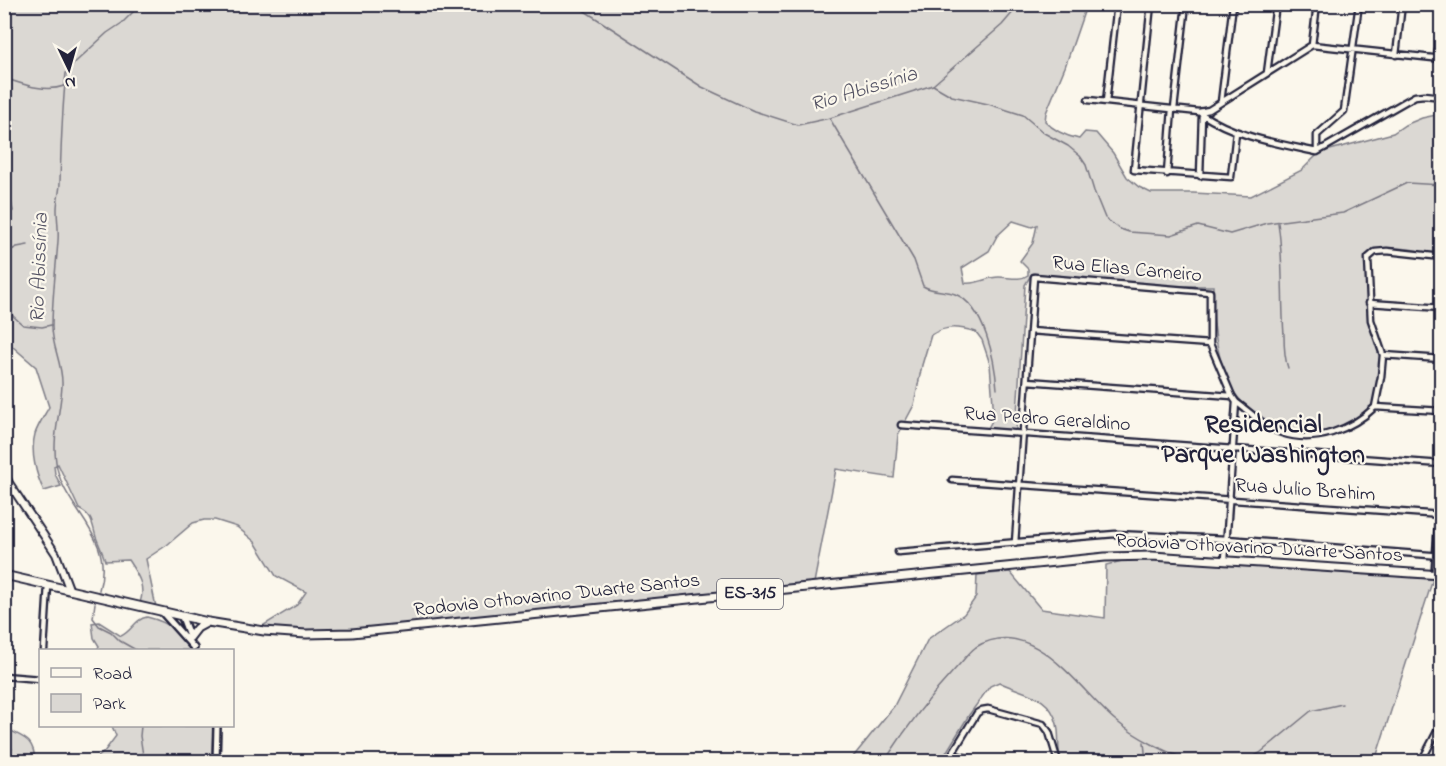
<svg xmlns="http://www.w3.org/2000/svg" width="1446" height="766" font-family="'Indie Flower',sans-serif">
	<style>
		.green { fill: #dbd8d3; stroke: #7e7d87; stroke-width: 1.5; fill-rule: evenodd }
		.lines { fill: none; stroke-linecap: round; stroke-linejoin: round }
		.stream { stroke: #787681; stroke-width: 1.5 }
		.minor-casing { stroke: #22223b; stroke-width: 9 }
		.tertiary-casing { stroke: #22223b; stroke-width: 10 }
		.secondary-casing { stroke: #22223b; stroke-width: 10 }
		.primary-casing { stroke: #22223b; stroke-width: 11 }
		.minor { stroke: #fbf7ec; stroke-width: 4.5 }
		.tertiary { stroke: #fbf7ec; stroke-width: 5 }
		.secondary { stroke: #fbf7ec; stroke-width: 6 }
		.primary { stroke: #fbf7ec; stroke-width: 7 }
		.labels { text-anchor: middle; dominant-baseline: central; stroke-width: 4.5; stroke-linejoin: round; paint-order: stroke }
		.shield { fill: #fbf7ec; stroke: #636270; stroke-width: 1.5 }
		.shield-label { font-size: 18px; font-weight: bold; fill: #22223b }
		.street-label { font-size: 20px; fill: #22223b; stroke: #fbf7ec }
		.water-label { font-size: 21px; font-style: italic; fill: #545364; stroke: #fbf7ec }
		.district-label { font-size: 26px; font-weight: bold; fill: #22223b; stroke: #fbf7ec }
	</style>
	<rect width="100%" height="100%" fill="#fbf7ec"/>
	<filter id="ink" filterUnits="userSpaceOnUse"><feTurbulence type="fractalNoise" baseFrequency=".0167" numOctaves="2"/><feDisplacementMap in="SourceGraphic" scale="12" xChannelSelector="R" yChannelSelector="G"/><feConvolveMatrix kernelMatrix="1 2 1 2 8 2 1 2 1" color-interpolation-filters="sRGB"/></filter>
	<g filter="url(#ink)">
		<path class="green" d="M5,5H1061L1069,11L1078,8L1085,9L1065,67L1046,113L1045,121C1054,131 1066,136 1079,139L1085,132L1096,133L1113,153L1127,177L1139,187L1151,193H1193L1251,196L1302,170L1319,153L1393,133L1405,125L1422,118L1436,115L1441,116V255C1423,252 1381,239 1369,258C1365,265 1367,273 1368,280C1368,291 1366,301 1368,312C1370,326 1377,338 1380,351C1382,362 1380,372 1378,383C1372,414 1368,418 1336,428C1308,437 1293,437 1268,421C1245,406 1237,402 1226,376C1215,348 1212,316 1213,286H1142L1032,273L1025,285L1016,430L988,428L994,417L990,364L982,340L976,332C959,327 946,325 931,335L922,365L914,405L898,435L894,478L836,469L814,583L338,632L259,628L297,605L306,592L276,576L255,542L237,527L215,520H204L193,523L167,545L146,559L156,607L140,603C146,585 137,574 128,560L105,561C103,553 99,545 96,537C92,524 93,516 79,509L58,464L54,466L55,474L61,486L44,491C36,475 30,452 35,434C38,425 44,416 49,407L36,367L5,340V214L13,211L9,190L4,189ZM1013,221L1032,227L1037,225L1033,243L1020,261L1028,269V275C1020,281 1009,277 999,277C987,277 976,285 965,283L962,268L989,251L997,236Z
			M1126,560H1174L1433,579L1375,761H1061C1057,749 1060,737 1057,724C1050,694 1023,694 999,682L990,686L969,715L941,761L849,762L894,706L928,639L964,614L976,597L977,575L1010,572L1041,609L1105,618L1106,565Z
			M147,617C171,623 177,630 190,650H97L99,646L94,638L92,623L99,622L121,636C132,631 135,619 147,617Z
			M112,726H213L212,761H100L98,757L104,752L116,736Z
			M4,727C22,738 34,737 35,761H5Z"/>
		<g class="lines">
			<path class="stream" d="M574,4L702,87L754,111L798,125L830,118L933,85L1002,25L1020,4
				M4,78C23,84 44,93 64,86
				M933,85L952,96L988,104L1023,115L1044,133L1068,146L1080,156L1086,165L1094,191L1105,218L1120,229L1129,232L1171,235L1198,226L1230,234L1267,223L1343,213L1407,183L1442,185
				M830,119L914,260L923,286C933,292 944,290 955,294C985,306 995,361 997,389
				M1278,223C1284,260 1281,298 1284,335C1284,346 1284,357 1288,368
				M4,254L17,247L28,245
				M4,299L13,316L23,325L42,327L51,325
				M99,590C116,534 62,510 56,462C52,436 61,411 62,385C63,365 52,347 52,327C52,298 56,269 58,241C59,230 57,220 57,209C57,200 60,191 60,182C61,146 62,110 66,73L68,69L107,33L122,23L141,4
				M95,603L93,618L99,626L111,632L120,641L136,650
				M141,726L140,736L144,762
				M1144,742L1146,762
				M4,744L12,749
				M884,762C906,728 930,696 957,667C963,661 969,652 976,647C1033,613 1079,690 1115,720C1135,737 1170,755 1196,762
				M1244,762L1260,753L1311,711L1342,704"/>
			<defs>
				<path id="minor" d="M1151,4L1134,170L1231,177L1236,132
					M1312,45L1317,4
					M1396,55L1402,4
					M1437,59L1442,21
					M1267,73L1276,4
					M1088,100L1199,112L1209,110L1312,45L1442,59
					M1106,102L1117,4
					M1221,102L1233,4
					M1174,109L1186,4
					M1200,113C1236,137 1275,143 1317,152L1415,96L1424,95L1442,97
					M1317,152V135L1344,111L1359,4
					M1167,174L1172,109
					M1200,176L1202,114
					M1369,303L1442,308
					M1030,331L1210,344
					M1383,355L1442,359
					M1027,381L1232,396
					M1375,407L1381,377L1383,355L1371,320L1368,258L1375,252L1387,251L1442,257
					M901,425L1442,464
					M952,480L1442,515
					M4,498L9,483
					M1015,543L1034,277L1210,292V344L1232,396L1236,402C1250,412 1265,428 1282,433C1315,444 1351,430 1375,407L1442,411
					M898,552L1115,534L1227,539L1442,556
					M1225,560L1236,402
					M44,650L48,585
					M4,676L40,679
					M952,754L984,762
					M947,762L977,713L982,710L988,709L1043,724L1049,732L1058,762
					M1421,762L1442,722"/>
				<path id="tertiary" d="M1435,574L1442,473
					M162,612L194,648
					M182,617L190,638
					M216,762L217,726"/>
				<path id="secondary" d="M4,472L9,483L56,554L70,591"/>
				<path id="primary" d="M4,575L208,622L264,631L306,634L352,633L1105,557L1152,556L1442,575
					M190,637L197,628L208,622"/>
			</defs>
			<use href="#minor" class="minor-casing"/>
			<use href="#tertiary" class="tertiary-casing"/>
			<use href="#secondary" class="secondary-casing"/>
			<use href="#primary" class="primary-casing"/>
			<use href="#minor" class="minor"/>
			<use href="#tertiary" class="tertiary"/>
			<use href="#secondary" class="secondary"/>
			<use href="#primary" class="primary"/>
		</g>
	</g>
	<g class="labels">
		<rect class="shield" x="717" y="579" width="66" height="30" rx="4.5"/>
		<g class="shield-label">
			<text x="750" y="594">ES-315</text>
		</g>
		<g class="street-label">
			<text transform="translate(1127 270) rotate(5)">Rua Elias Carneiro</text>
			<text transform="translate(1047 420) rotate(4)">Rua Pedro Geraldino</text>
			<text transform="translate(1305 491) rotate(4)">Rua Julio Brahim</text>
			<text transform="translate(1259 549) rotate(3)">Rodovia Othovarino Duarte Santos</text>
			<text transform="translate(557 596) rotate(-6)">Rodovia Othovarino Duarte Santos</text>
		</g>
		<g class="water-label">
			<text transform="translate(864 90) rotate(-17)">Rio Abissínia</text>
			<text transform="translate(40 268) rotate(-88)">Rio Abissínia</text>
		</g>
		<g class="district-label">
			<text x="1263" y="426">Residencial<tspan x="1263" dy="30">Parque Washington</tspan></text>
		</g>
	</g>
	<rect width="1446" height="766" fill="none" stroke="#fbf7ec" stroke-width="24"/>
	<rect x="12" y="12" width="1422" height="742" fill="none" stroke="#22223b" stroke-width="2" filter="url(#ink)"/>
	<rect x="39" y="649" width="195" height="78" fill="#fbf7ec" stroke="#a4a2a5" stroke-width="1.5"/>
	<rect x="51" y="668" width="30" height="9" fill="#fbf7ec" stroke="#a4a2a5" stroke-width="1.5"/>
	<text x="93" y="679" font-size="18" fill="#22223b">Road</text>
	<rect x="51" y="694" width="30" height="18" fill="#dbd8d3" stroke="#a4a2a5" stroke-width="1.5"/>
	<text x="93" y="709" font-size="18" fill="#22223b">Park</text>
	<g transform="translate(69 69) rotate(175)" stroke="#fbf7ec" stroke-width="4.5" paint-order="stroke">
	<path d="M0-4.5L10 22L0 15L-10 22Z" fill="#22223b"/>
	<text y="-9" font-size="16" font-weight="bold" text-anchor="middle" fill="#22223b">N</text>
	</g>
</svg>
